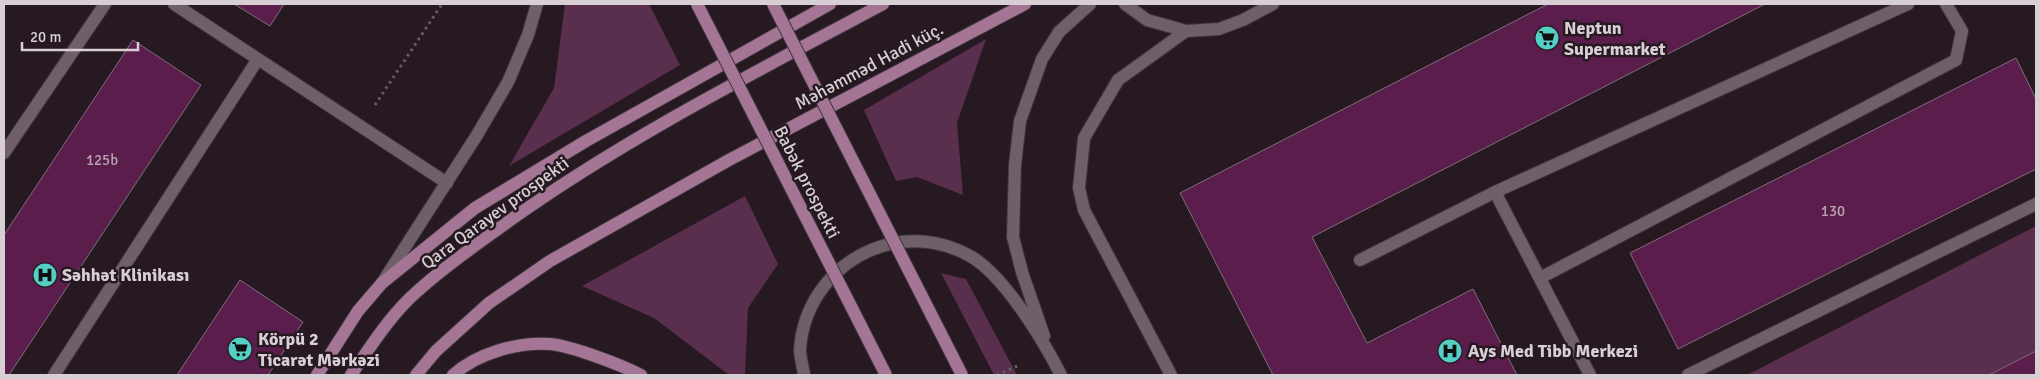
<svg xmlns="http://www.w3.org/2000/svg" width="2040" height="379" font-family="Signika,sans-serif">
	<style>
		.green { fill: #5a2e4d }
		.building { fill: #5b1e4c; stroke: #7e6f79 }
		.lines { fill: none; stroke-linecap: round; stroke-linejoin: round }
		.lane-casing { stroke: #3e353b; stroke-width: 14 }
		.secondary-casing { stroke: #3e353b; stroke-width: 14 }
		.primary-casing { stroke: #3e353b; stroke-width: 14 }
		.path { stroke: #685d64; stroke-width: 3; stroke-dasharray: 2.5 4; stroke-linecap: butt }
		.lane { stroke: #6e5f69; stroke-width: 12 }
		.secondary { stroke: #6e5f69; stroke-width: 12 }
		.primary { stroke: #a57596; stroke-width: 12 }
		.primary-bridge-casing { stroke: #3e353b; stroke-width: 14; stroke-linecap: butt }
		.primary-bridge { stroke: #a57596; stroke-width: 12 }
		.labels { text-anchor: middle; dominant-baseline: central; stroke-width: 5; stroke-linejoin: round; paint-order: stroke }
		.number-label { font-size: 15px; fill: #b8a3b2 }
		.poi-label { font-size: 18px; font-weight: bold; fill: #d7cfd4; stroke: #261922; text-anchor: start }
		.street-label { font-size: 18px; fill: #d7cfd4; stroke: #261922 }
	</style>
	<rect width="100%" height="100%" fill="#261922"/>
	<path class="green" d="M565,4H649L680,65L509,166L554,88Z
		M986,39L957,123L963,195L917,177L896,181L864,110Z
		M745,196L778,264L748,308L745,375H729L654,318L582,286Z
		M2036,226V351L1989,375H1747Z
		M941,273L966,279L1017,375H994Z"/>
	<path class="building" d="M234,4H284L270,26Z
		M1548,4H1765L1312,237L1367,343L1473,289L1517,375H1273L1180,193Z
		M133,40L201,85L9,375H4V235Z
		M2016,58L2036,99V169L1678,349L1630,253Z
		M240,280L303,322L268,375H177Z
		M2036,351V375H1989Z"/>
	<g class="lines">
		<defs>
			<path id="lane" d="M174,4L447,183
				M1125,4L1147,20L1186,31L1219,29L1243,20L1273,4
				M4,153L105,4
				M1495,192L1590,375
				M1360,260L1495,192L1908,4
				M1540,278L1956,60L1962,31L1946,4
				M54,375L258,59
				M1171,375L1084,210L1079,188L1084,138L1118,80L1186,31
				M1688,375L2036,204"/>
			<path id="secondary" d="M384,280L477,135L508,82L528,35L537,4
				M1044,336L1022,272L1013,237L1015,165L1020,121L1042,59L1059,32L1090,4
				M804,375C803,367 800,357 800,349C806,266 896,214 970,256C1004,275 1043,340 1061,375"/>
			<path id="primary" d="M317,375L358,311L382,283L475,208L586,141L830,4
				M351,375C369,349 387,320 411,297C441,269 476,245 509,221C627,137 756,72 883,4
				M416,375L436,351L489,303L550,261L729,160L1025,4
				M453,375C478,353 517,342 550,344C572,346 621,365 641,375"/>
		</defs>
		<use href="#lane" class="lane-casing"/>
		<use href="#secondary" class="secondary-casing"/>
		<use href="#primary" class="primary-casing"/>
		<path class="path" d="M375,105L442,4
			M997,375L1020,365"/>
		<use href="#lane" class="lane"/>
		<use href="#secondary" class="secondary"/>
		<use href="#primary" class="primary"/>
		<defs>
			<path id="primary-bridge" d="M697,4L886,375
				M773,4L962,375"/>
		</defs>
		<use href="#primary-bridge" class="primary-bridge-casing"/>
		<use href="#primary-bridge" class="primary-bridge"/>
	</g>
	<defs>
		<symbol id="supermarket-disc" viewBox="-11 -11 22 22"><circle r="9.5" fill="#55cec5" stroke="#261922"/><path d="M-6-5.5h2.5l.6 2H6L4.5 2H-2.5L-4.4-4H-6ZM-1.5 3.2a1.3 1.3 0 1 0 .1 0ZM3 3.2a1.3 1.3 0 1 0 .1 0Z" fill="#111"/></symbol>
		<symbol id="hospital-disc" viewBox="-11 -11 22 22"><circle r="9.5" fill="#55cec5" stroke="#261922"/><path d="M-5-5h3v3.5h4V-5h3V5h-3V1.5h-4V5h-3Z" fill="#111"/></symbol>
	</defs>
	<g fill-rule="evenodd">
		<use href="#supermarket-disc" x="1533" y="24" width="28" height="28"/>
		<use href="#hospital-disc" x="31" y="261" width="28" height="28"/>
		<use href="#supermarket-disc" x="226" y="335" width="28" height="28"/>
		<use href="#hospital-disc" x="1436" y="337" width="28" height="28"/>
	</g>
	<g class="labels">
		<g class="number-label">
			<text x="102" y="160">125b</text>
			<text x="1833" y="211">130</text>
		</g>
		<g class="poi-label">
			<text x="1564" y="28">Neptun<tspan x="1564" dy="21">Supermarket</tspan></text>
			<text x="62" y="275">Səhhət Klinikası</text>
			<text x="258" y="339">Körpü 2<tspan x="258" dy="21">Ticarət Mərkəzi</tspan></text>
			<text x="1468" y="351">Ays Med Tibb Merkezi</text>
		</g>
		<g class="street-label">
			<text transform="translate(869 66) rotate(-28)">Məhəmməd Hadi küç.</text>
			<text transform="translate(807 182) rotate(63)">Babək prospekti</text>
			<text transform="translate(495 213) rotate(-36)">Qara Qarayev prospekti</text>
		</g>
	</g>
	<rect width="2040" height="379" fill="none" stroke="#d7cfd4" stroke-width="10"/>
	<path d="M22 42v8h116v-8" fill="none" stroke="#d7cfd4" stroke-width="2.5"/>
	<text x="30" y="42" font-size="15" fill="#d7cfd4" stroke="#261922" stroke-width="4" paint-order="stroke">20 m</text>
</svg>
